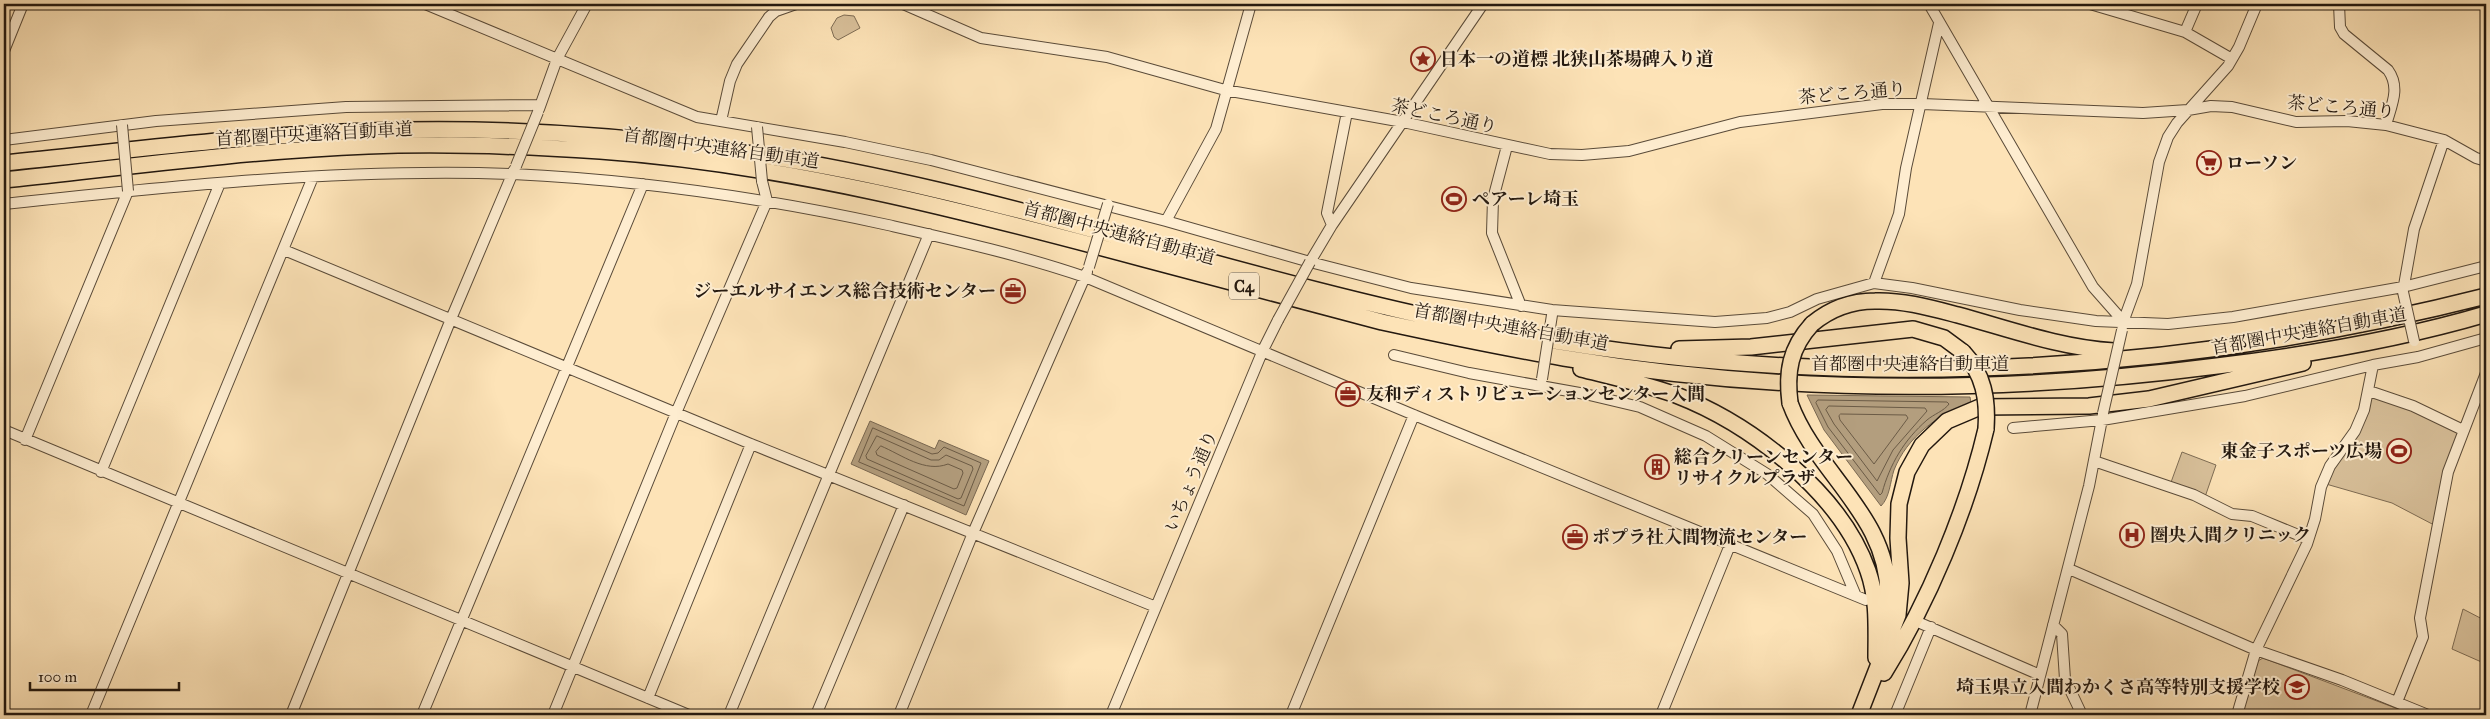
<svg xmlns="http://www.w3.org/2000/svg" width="2490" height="719" font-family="'IM FELL Great Primer','Noto Serif JP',serif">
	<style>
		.green { fill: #d8c09a; stroke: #7e6c54 }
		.water { fill: #b39e7e; stroke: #796852 }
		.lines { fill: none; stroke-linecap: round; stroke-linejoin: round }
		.shore { stroke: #6b5b46; stroke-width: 1 }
		.minor-casing { stroke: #5a4b39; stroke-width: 12 }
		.highway-casing { stroke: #23180f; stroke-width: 18 }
		.minor { stroke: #feedd0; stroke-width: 10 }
		.highway { stroke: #fde3b7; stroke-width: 15 }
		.minor-bridge-casing { stroke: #5a4b39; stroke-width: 12; stroke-linecap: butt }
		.highway-bridge-casing { stroke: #23180f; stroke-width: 18; stroke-linecap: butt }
		.minor-bridge { stroke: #feedd0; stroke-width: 10 }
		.highway-bridge { stroke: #fde3b7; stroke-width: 15 }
		.labels { text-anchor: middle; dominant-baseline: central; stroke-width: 4; stroke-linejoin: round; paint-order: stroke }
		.shield { fill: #feedd0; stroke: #655849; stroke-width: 1 }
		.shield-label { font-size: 16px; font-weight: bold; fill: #23180f }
		.poi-label { font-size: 18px; font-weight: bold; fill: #23180f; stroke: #feedd0; text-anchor: start }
		.street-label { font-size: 18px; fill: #23180f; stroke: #feedd0 }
	</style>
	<rect width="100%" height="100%" fill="#fde3b7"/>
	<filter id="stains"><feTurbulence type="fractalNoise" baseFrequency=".004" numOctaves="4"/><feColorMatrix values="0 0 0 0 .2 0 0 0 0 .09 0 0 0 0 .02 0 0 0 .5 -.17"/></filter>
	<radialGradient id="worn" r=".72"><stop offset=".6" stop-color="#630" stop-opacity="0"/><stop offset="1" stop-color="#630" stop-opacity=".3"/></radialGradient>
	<path class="green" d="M844,15L854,16L860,28L838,40L834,37L831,28L837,18Z
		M2373,394L2457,430L2460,436L2436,526L2392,503L2326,484L2369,396Z
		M2182,452L2216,465L2205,497L2170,485Z
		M2463,609L2486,621V664L2452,649Z
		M2263,658L2414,715H2242L2258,661Z"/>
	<path class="water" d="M1807,395L1970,397L1971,403C1938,414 1907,437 1894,470C1890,482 1890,497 1881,506L1824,430Z
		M870,421L935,449L939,440L989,461L966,515L851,464Z"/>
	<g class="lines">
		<path class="shore" d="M1818,400L1947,402L1949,404C1944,411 1934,414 1927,420C1904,440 1890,464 1882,493L1880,495L1828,427L1816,403Z
			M1829,406L1925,408L1927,411L1893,450L1877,481L1834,424L1826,410Z
			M1841,414L1906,415L1908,418L1874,464L1840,420L1839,416Z
			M873,428L932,454L938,453L944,447L981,463L964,506L859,462Z
			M877,436L931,460H939L946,455L972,466L973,469L961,498L958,499L867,459L866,456Z
			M881,446C902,455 925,473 948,464L962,470L963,473L957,488L954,489L877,455L876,452Z"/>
		<defs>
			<path id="minor" d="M425,4L697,117L845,142L931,160L1166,221L1216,129L1251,4
				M903,4L981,38L1107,57L1225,90L1403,122L1550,154L1582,155L1629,151L1740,122L1882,104H1922L2143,113L2188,110L2211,106L2232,107L2296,122L2347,121L2386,125L2444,140L2476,158L2486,161
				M1929,4L2093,287L2123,321
				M2090,4L2185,32
				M2197,4L2185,32L2232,59
				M2339,4L2340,27L2344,34L2388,70C2401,88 2391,106 2386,125
				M4,51L23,4
				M539,109L557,59L587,4
				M721,121L730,81L737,64L769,17L776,11L796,4
				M4,140L156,121L346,107L540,105
				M1507,146L1493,199L1492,233L1521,306
				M4,204C172,186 343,168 513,174C639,180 765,198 888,225C954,240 1021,255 1085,277L1414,415L1866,600
				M1166,221L1310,262L1411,288L1552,310L1715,322L1767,318L1790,312L1817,299L1874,283L1912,288L2020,310L2096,321L2168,324L2233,317L2403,287L2486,266
				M1332,225L1327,213L1347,112
				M284,250L751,444L1156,607
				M1310,262L1332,225L1483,4
				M1874,283L1899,214L1906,168L1939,23
				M2403,291L2414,229L2444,140
				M2122,325L2137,284L2159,162L2168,137L2177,123L2228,66L2239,47L2257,4
				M1394,355L1469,373L1585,394L1640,407L1706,436L1767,474L1813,514L1837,551L1856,596
				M2369,391L2413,406L2463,430
				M2013,428L2102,420L2245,396L2373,365L2418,357L2486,338
				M4,430L689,715
				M25,440L128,191
				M2094,461L2194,495L2232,514L2252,516L2308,539
				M101,472L220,183
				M2069,569L2256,650L2342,680L2428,715
				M1920,623L2040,675
				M2053,625L2062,634L2065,679L2082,715
				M648,698L751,444
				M2397,702L2423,637L2420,618L2448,472L2486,373
				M91,715L313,177
				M291,715L451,319L514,170
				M422,715L643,184
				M553,715L676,413L767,201L762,181
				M729,715L929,234
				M816,715L904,505
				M899,715L973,533L1087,272
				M1111,715L1263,350L1278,320
				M1291,715L1414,415
				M1661,715L1730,545
				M1895,715L1931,627
				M2030,715L2089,486L2103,414
				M2237,715L2256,650L2307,544L2315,519L2321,487L2330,466L2355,431L2364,410L2373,365"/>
			<path id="highway" d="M4,163C125,151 247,135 369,131C482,127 597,133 709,148C969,180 1216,274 1472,326C1806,394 2156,380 2486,296
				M4,180C125,167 246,151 368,146C445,143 523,146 600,151C785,164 965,211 1144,259C1223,280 1303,301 1382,322C1442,335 1503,348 1564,358C1779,394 2001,394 2217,366C2307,355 2398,340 2486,314
				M1812,324C1830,309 1851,301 1875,301C1903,300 1931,308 1958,315C2009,329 2061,348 2114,351
				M1679,349L1751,347L1913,329L1944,338L1963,352
				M1581,369C1613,377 1645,384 1676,395C1751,424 1841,493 1868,571C1878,599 1876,629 1876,658
				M1790,403C1816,474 1890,516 1888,598C1887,610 1888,621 1884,632
				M1884,673C1928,603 1967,510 1986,429
				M1859,715L1898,615L1901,583L1898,538L1899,504L1907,472L1922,445L1947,421L1980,407L2089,406L2149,399L2303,363"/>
		</defs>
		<use href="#minor" class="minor-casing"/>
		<use href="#highway" class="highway-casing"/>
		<use href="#minor" class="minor"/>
		<use href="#highway" class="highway"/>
		<defs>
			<path id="minor-bridge" d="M122,125L128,191
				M757,127L762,181
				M516,166L538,112
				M1089,267L1108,204
				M2403,292L2414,341
				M1278,320L1310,262
				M1542,379L1552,315
				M2103,413L2122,330"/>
			<path id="highway-bridge" d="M1963,352C1984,374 1988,400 1986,429
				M1790,403C1786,372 1790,348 1812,324"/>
		</defs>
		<use href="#minor-bridge" class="minor-bridge-casing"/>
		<use href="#highway-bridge" class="highway-bridge-casing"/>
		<use href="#minor-bridge" class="minor-bridge"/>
		<use href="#highway-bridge" class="highway-bridge"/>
	</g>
	<defs>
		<symbol id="sight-ring" viewBox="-11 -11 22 22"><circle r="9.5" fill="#feedd0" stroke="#8f2418" stroke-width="1.5"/><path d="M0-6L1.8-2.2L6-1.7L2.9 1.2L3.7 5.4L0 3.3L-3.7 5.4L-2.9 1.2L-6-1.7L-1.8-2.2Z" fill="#8f2418"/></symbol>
		<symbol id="supermarket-ring" viewBox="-11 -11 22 22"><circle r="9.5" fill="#feedd0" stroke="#8f2418" stroke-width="1.5"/><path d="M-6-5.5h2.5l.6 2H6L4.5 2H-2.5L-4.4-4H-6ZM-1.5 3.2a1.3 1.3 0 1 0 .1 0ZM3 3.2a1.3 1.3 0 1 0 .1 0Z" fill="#8f2418"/></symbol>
		<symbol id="stadium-ring" viewBox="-11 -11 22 22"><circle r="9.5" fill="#feedd0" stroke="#8f2418" stroke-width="1.5"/><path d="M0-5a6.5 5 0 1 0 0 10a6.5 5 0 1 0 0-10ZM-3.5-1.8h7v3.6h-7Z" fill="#8f2418"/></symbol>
		<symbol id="office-ring" viewBox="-11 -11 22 22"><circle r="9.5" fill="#feedd0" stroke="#8f2418" stroke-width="1.5"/><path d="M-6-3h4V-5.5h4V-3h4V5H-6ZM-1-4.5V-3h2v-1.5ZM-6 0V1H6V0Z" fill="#8f2418"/></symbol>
		<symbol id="building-ring" viewBox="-11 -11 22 22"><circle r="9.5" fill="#feedd0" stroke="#8f2418" stroke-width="1.5"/><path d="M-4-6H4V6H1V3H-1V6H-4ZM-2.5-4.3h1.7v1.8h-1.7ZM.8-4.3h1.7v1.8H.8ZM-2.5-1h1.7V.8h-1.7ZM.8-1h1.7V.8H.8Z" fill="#8f2418"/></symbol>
		<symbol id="hospital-ring" viewBox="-11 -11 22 22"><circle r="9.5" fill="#feedd0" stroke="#8f2418" stroke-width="1.5"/><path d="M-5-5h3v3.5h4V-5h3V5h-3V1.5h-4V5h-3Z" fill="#8f2418"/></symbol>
		<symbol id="school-ring" viewBox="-11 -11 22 22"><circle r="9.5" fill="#feedd0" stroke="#8f2418" stroke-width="1.5"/><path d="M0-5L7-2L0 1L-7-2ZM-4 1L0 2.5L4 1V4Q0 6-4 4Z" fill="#8f2418"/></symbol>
	</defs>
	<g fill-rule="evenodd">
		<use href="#sight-ring" x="1409" y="45" width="28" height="28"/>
		<use href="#supermarket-ring" x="2195" y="149" width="28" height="28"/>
		<use href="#stadium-ring" x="1440" y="185" width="28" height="28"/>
		<use href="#office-ring" x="999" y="277" width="28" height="28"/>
		<use href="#office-ring" x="1334" y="380" width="28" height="28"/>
		<use href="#stadium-ring" x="2385" y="437" width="28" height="28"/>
		<use href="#building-ring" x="1643" y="453" width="28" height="28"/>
		<use href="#hospital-ring" x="2118" y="521" width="28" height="28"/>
		<use href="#office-ring" x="1561" y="523" width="28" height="28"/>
		<use href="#school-ring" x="2283" y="673" width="28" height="28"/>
	</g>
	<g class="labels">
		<rect class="shield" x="1229" y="272.5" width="30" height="27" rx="4"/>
		<g class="shield-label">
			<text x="1244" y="286">C4</text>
		</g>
		<g class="poi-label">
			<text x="1440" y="59">日本一の道標 北狭山茶場碑入り道</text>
			<text x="2226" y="163">ローソン</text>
			<text x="1472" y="199">ペアーレ埼玉</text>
			<text x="996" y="291" text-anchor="end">ジーエルサイエンス総合技術センター</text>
			<text x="1366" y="394">友和ディストリビューションセンター入間</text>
			<text x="2382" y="451" text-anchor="end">東金子スポーツ広場</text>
			<text x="1674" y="457">総合クリーンセンター<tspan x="1674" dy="21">リサイクルプラザ</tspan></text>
			<text x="2150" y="535">圏央入間クリニック</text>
			<text x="1592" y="537">ポプラ社入間物流センター</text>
			<text x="2280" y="687" text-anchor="end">埼玉県立入間わかくさ高等特別支援学校</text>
		</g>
		<g class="street-label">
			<text transform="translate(1852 93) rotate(-5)">茶どころ通り</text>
			<text transform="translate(2341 107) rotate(5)">茶どころ通り</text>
			<text transform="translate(1444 116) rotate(12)">茶どころ通り</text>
			<text transform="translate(314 134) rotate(-3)">首都圏中央連絡自動車道</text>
			<text transform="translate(721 148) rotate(8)">首都圏中央連絡自動車道</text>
			<text transform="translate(1119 233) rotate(15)">首都圏中央連絡自動車道</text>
			<text transform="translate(1511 327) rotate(10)">首都圏中央連絡自動車道</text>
			<text transform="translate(2309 331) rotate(-10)">首都圏中央連絡自動車道</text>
			<text x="1910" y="364">首都圏中央連絡自動車道</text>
			<text transform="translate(1191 481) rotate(-67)">いちょう通り</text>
		</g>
	</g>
	<rect width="2490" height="719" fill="none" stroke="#fde3b7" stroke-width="20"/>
	<rect x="5" y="5" width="2480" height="709" fill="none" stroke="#23180f" stroke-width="2.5"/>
	<rect x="10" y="10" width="2470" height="699" fill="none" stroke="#23180f"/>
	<path d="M30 682v8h149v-8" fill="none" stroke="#23180f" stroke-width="2.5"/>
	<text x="38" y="682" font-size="15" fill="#23180f" stroke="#feedd0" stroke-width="4" paint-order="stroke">100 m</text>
	<rect width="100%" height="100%" filter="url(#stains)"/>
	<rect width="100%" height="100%" fill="url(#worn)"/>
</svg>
